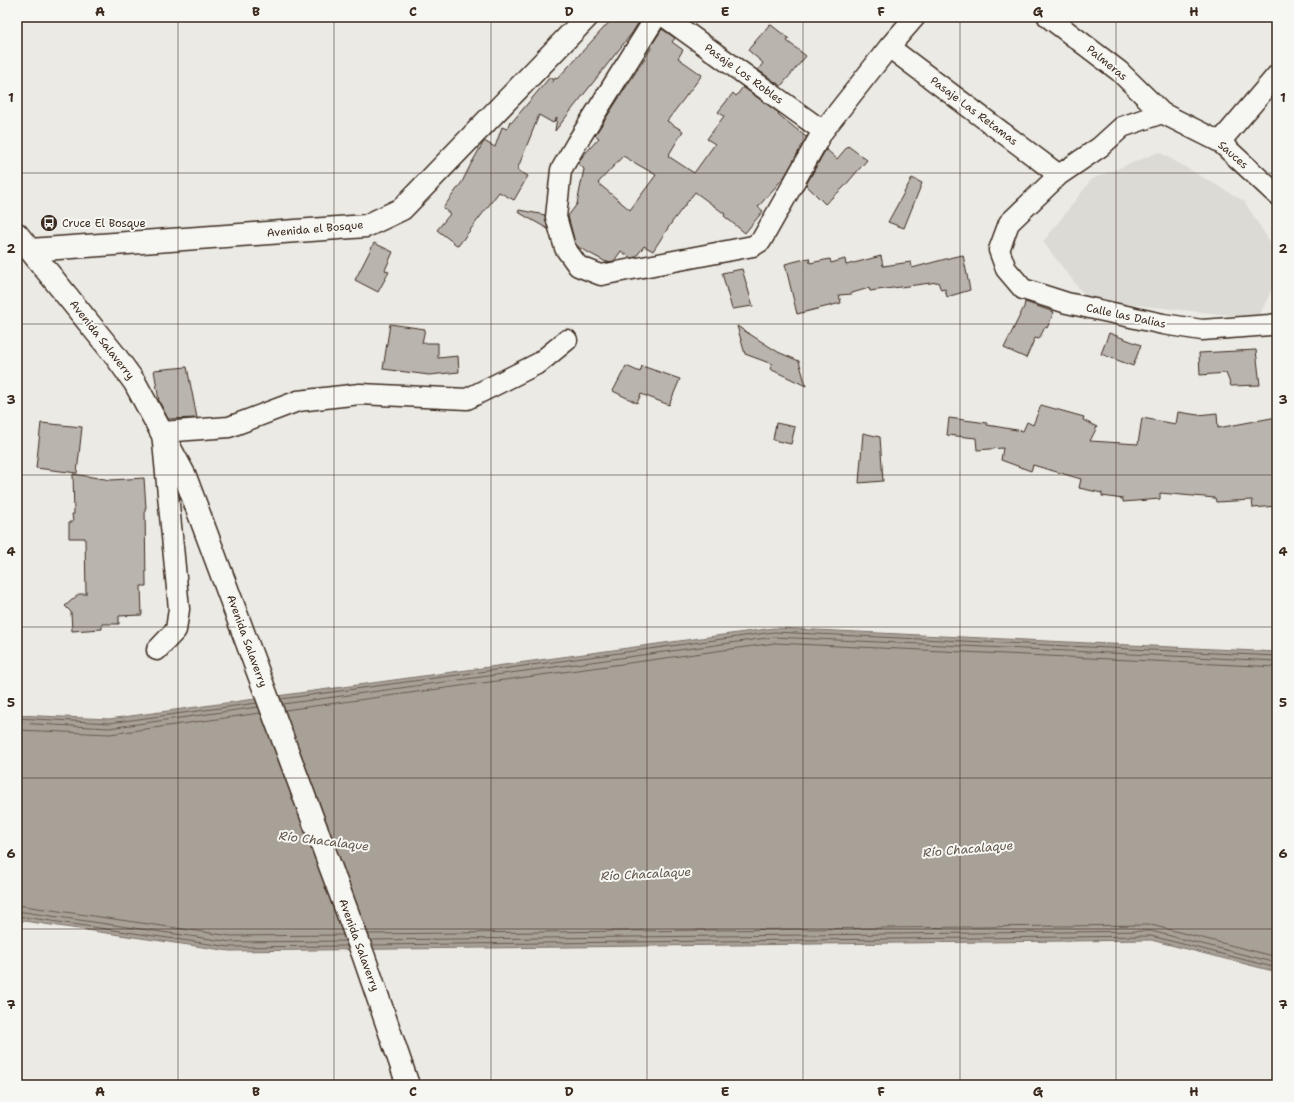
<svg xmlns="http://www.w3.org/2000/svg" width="1294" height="1102" font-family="'Shantell Sans',sans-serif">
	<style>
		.built { fill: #dcdad4 }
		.water { fill: #a8a198; stroke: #7c7167 }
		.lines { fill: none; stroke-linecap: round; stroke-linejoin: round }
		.shore { stroke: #675a4f; stroke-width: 1 }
		.building { fill: #bab4ae; stroke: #3b2a1e; fill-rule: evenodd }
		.street-casing { stroke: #3b2a1e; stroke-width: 23 }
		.secondary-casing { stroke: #3b2a1e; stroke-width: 25 }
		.primary-casing { stroke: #3b2a1e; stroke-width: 25 }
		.street { stroke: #f6f6f2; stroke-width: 20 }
		.secondary { stroke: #f6f6f2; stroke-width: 22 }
		.primary { stroke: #f6f6f2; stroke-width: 22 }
		.grid { fill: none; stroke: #3b2a1e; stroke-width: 1; stroke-opacity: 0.55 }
		.labels { text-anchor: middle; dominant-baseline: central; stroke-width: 4; stroke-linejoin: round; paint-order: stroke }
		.street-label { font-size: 11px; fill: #3b2a1e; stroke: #f6f6f2 }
		.poi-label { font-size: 11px; fill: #3b2a1e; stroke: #f6f6f2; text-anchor: start }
		.water-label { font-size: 12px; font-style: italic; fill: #615449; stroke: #f6f6f2 }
		.neatline { fill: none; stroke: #3b2a1e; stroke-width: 1.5 }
		.grid-label { font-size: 13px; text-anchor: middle; font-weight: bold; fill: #3b2a1e }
	</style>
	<rect width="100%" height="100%" fill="#ebeae5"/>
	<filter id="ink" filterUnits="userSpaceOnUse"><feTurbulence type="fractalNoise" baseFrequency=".025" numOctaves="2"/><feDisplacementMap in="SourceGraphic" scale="8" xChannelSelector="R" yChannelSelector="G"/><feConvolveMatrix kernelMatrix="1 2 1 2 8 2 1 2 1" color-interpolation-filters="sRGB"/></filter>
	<g filter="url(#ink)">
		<path class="built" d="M1159,152L1244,201L1277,253V279L1258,318L1088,300L1043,242L1092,179Z"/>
		<path class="water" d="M774,628L1277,652V972L1151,940L230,951L17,920V715L109,719Z"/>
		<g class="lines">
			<path class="shore" d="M281,699L774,632L1277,656
				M283,704L774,637L1277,661
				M285,710L775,643L1277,667
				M17,718L109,723L257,703
				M17,723L109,728L258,707
				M17,730L110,734L260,713
				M17,905L231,936L343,935
				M17,911L231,942L345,941
				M17,916L230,947L347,946
				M368,934L1151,925L1277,957
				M371,940L1151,931L1277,963
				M372,945L1151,936L1277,968"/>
		</g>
		<path class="building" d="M611,17H642L632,33L555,131L557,117L553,123L539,115L517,170L528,176L514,200L499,192L458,246L437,230L450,214L443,208L462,182L471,164L483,143L484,141L495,147L502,127L507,129L510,121L512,122L550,77L553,79L552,83L555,78L557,79L613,18Z
			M770,24L789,39L787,41L806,56L781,86L758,70L763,63L748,50Z
			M662,29L675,38L672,42L683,50L678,58L702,75L667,121L683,131L668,156L694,173L715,144L707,139L724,116L718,112L733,93L736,96L743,87L779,113L778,114L806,137L808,135L785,176L758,207L763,211L745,233L724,216L725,214L695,192L672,222L653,251L644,246L636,257L631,258L621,251L614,261L606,262L578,247L575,243L568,216L577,204L584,169L578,163L582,157L599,138L595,135L652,47L651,46ZM623,156L656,175L630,210L598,183Z
			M848,146L867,160L843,188L825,204L806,185L826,149L837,159Z
			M912,178L922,183L904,228L888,222Z
			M519,210L545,215L548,229L518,212Z
			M374,243L393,252L385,270L389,272L378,292L355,280Z
			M963,255L970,290L947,297L945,289L941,290L938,282L870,291L869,288L852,293V294L839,295L841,303L797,314L785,264L809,258L810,263L830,259L831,263L845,259L846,265L881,256L883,266L911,262L912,268L953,257Z
			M742,269L753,306L732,309L722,273Z
			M1025,302L1054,312L1047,328L1045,327L1039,339L1035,338L1026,358L1004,348L1024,307Z
			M390,324L425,329L422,343H438V358L458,356L459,372L429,375L383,369Z
			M737,326L778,352L799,361L806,386L770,369L772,364L745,354Z
			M1109,333L1141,345L1133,366L1101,354Z
			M1256,350L1260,385L1231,386L1226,373L1200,375L1199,353Z
			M626,366L640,372L642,366L680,379L669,405L641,394L637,403L613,391Z
			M187,367L197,418L168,419L159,401L154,370Z
			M1041,405L1084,417L1083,420L1097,427L1090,441L1138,444L1142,418L1176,424L1178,412L1198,415L1217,413L1218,428L1277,417V506L1253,508L1252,500L1216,502L1215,498L1160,493V499L1123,502V499L1102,496V493L1079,488L1081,479L1033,465L1031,471L1001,460L1003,448L977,450L976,438L947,435L949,418L987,423V425L1023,431L1027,422L1033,425Z
			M41,423L82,427L77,473L36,468Z
			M776,423L795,427L791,444L773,440Z
			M863,433L880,437L883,481L859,483Z
			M73,474L111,480L144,478L146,508H145L146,586H141L142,615L119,616V624H102V629L72,631L71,612L65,606L79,594H86L85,538H69V522H73L72,514H74Z"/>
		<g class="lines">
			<defs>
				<path id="street" d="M656,17L576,144L561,170L556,217L565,248L578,266L601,275L753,246L761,241L823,131L889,47L915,17
					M665,17L823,131
					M1048,17L1119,71L1162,113L1220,142L1277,195
					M889,47L1059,175
					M1162,113L1122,127L1100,147L1059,175L1009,223L999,250L1006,269L1023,289L1067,303L1163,324L1202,330L1270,325L1277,324
					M1220,142L1277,75
					M157,650L176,630L179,609L162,432L229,427L298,401L360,394L467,399L539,363L567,340"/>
				<path id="secondary" d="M30,250L366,226L402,209L587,17"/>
				<path id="primary" d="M17,234L114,354L135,383L185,476L364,957L408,1085"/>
			</defs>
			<use href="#street" class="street-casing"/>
			<use href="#secondary" class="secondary-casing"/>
			<use href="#primary" class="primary-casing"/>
			<use href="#street" class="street"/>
			<use href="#secondary" class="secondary"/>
			<use href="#primary" class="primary"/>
		</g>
	</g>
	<path class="grid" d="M178,17V1085M334,17V1085M491,17V1085M647,17V1085M803,17V1085M960,17V1085M1116,17V1085M17,173H1277M17,324H1277M17,475H1277M17,627H1277M17,778H1277M17,929H1277"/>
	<defs>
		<symbol id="bus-disc" viewBox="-11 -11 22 22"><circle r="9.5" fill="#3b2a1e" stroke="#f6f6f2"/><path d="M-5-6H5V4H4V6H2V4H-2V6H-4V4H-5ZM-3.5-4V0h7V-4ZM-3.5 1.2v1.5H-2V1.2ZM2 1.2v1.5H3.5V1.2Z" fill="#fff"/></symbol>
	</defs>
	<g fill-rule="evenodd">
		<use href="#bus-disc" x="39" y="213" width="20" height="20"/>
	</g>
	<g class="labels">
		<g class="street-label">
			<text transform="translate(1107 63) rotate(39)">Palmeras</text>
			<text transform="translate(744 74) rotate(36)">Pasaje Los Robles</text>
			<text transform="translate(974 111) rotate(37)">Pasaje Las Retamas</text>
			<text transform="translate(1233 155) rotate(41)">Sauces</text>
			<text transform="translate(315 229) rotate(-5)">Avenida el Bosque</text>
			<text transform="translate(1126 316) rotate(12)">Calle las Dalias</text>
			<text transform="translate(102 340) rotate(52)">Avenida Salaverry</text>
			<text transform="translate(247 641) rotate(70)">Avenida Salaverry</text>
			<text transform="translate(359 945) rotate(70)">Avenida Salaverry</text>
		</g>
		<g class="poi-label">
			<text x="62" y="223">Cruce El Bosque</text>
		</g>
		<g class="water-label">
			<text transform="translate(324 841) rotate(7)">Río Chacalaque</text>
			<text transform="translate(968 849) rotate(-5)">Río Chacalaque</text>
			<text transform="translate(646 874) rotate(-3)">Río Chacalaque</text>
		</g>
	</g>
	<rect width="1294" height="1102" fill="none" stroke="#f6f6f2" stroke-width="44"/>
	<rect x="22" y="22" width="1250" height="1058" class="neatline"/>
	<g class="grid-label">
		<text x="100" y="16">A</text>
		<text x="256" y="16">B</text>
		<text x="413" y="16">C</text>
		<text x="569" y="16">D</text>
		<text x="725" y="16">E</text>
		<text x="881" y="16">F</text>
		<text x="1038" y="16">G</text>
		<text x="1194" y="16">H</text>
		<text x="11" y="102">1</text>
		<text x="1283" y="102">1</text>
		<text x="11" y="253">2</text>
		<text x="1283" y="253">2</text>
		<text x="11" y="404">3</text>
		<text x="1283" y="404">3</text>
		<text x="11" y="556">4</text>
		<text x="1283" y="556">4</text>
		<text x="11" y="707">5</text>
		<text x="1283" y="707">5</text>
		<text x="11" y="858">6</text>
		<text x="1283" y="858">6</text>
		<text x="11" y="1009">7</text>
		<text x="1283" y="1009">7</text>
		<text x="100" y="1096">A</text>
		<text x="256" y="1096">B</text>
		<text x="413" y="1096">C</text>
		<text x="569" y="1096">D</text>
		<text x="725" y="1096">E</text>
		<text x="881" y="1096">F</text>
		<text x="1038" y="1096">G</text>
		<text x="1194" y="1096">H</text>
	</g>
</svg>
